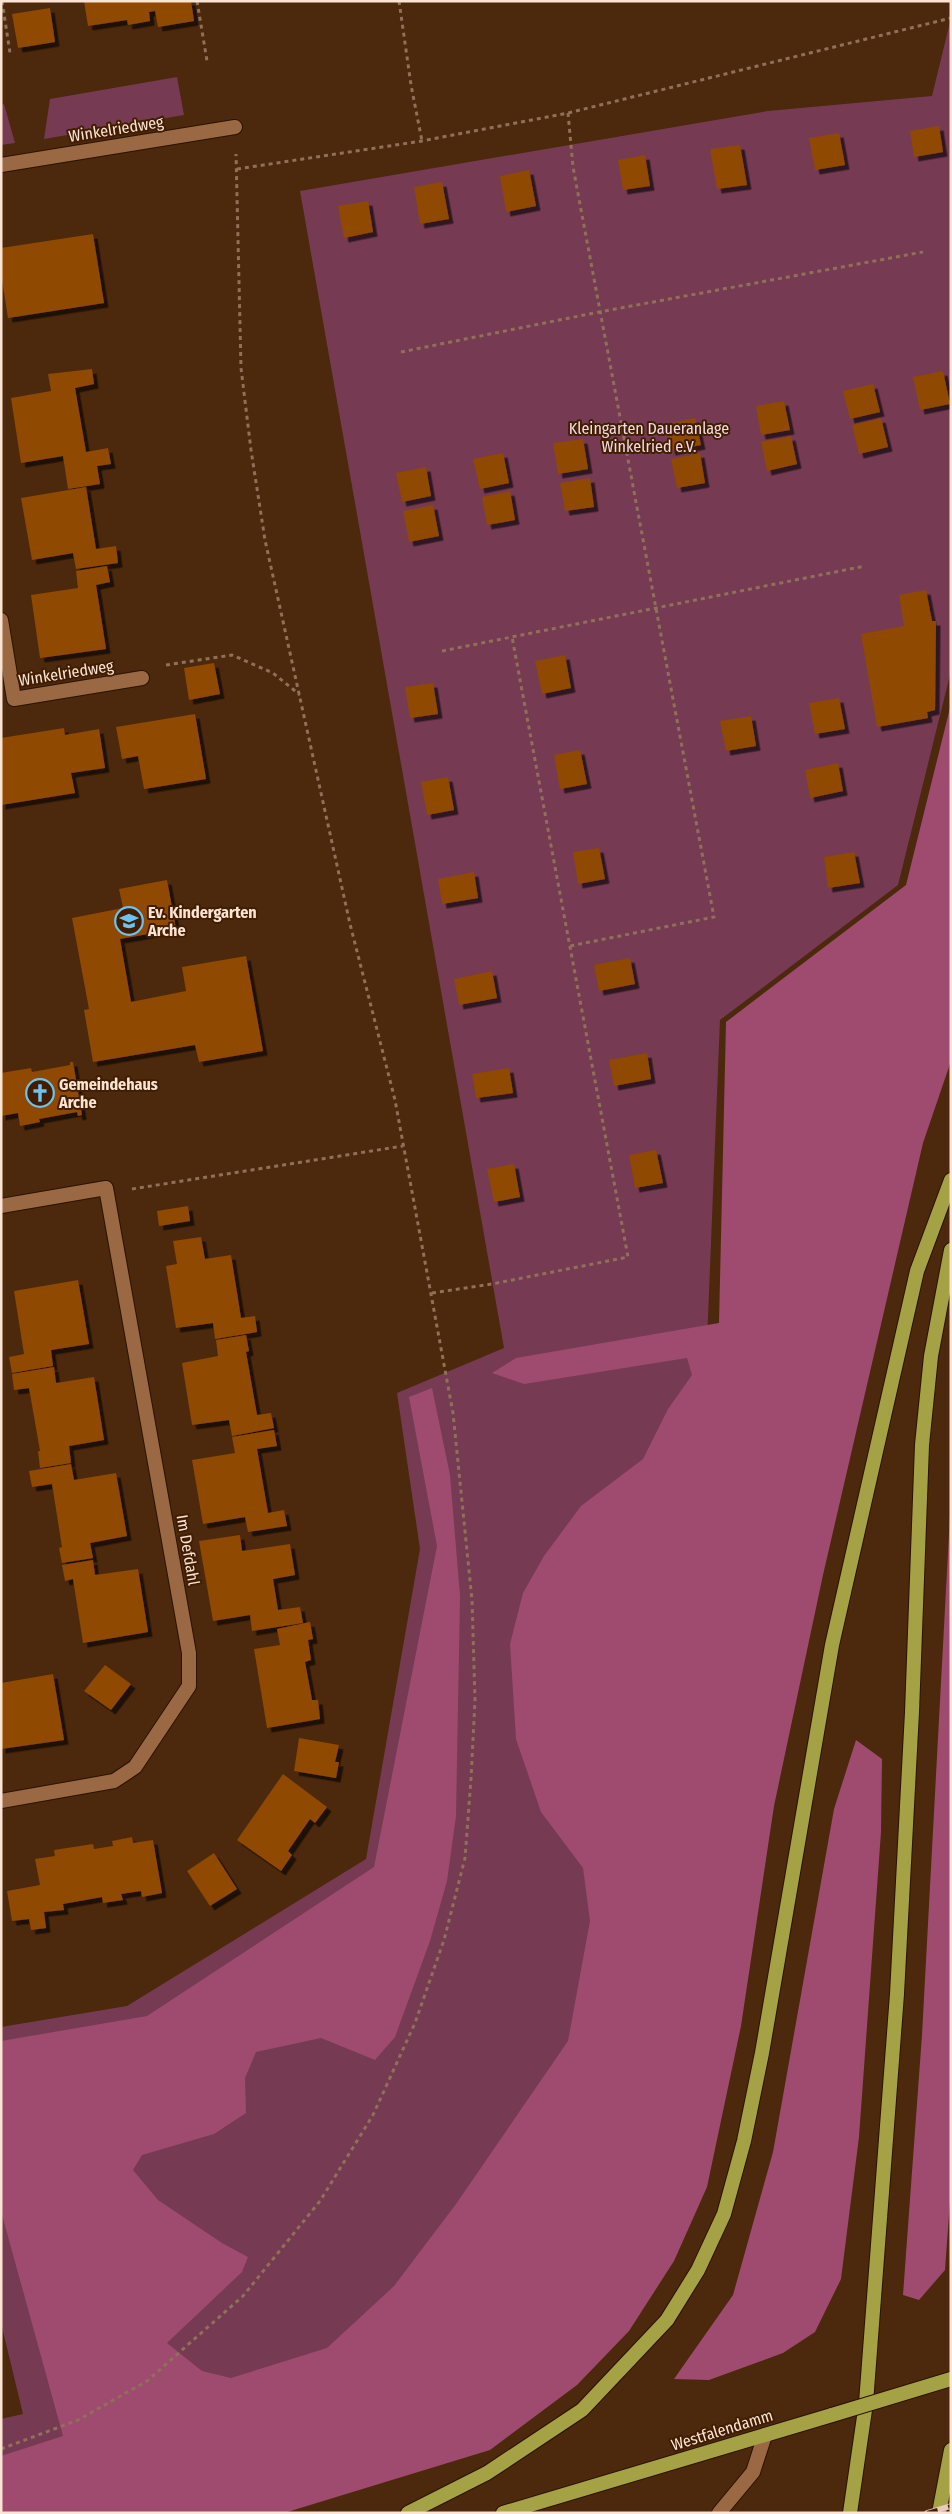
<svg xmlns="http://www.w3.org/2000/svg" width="952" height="2514" font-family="'Fira Sans Condensed',sans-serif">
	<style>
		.green { fill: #763a53 }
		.forest { fill: #9e4b6f }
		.building { fill: #904803; filter: url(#shadow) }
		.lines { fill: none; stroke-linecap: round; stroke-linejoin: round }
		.service-casing { stroke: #2b1302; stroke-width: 16 }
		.minor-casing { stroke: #2b1302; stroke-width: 16 }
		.trunk-casing { stroke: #2b1302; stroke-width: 16 }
		.path { stroke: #907059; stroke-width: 3; stroke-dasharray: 4 4; stroke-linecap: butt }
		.service { stroke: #9b6844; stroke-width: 14 }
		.minor { stroke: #9b6844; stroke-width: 14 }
		.trunk { stroke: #a4a245; stroke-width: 14 }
		.rail-casing { stroke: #e4cbba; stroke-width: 5.5 }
		.rail { stroke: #411e02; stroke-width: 4; stroke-dasharray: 11; stroke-linecap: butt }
		.trunk-bridge-casing { stroke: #2b1302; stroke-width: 16; stroke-linecap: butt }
		.trunk-bridge { stroke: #a4a245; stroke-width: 14 }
		.labels { text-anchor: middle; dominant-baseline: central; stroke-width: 4; stroke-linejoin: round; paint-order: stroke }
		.street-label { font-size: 16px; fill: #fce4d5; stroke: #411e02 }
		.park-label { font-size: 16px; fill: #f3dae2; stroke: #411e02 }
		.poi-label { font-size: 16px; font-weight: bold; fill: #fce4d5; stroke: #411e02; text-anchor: start }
	</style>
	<defs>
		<filter id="shadow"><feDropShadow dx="4.5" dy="4.5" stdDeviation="0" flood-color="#0009"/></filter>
	</defs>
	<rect width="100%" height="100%" fill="#4c280c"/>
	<path class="green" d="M951,18V671L898,885L720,1020L696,1615L577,2043L465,2217L314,2369L1,2510V2419L23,2414L1,2323V2027L127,2006L366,1859L420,1549L397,1393L504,1348L300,191L768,111L932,96Z
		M177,77L184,115L44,139L50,99Z
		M4,104L15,143L1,145V105Z"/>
	<path class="forest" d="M951,704V1061L923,1143L823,1575L774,1806L741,2026L707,2187L674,2261L629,2331L577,2385L490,2450L284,2513H1V2456L63,2436L1,2211V2041L147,2016L374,1867L437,1546L409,1397L432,1388L450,1475L460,1596L456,1816L447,1881L430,1941L395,2037L375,2060L321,2038L256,2052L245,2078L246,2113L214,2134L142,2155L133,2170L158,2200L222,2243L248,2257L242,2272L167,2343L202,2371L231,2378L327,2348L394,2286L456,2204L568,2041L590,1921L583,1868L541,1812L516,1739L510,1644L523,1593L544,1556L581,1506L643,1459L668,1409L692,1375L687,1358L524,1384L492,1373L516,1358L719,1323L726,1022L906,885Z
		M951,1497V2187L945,2270L919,2300L903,2295L922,2035Z
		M856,1740L882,1759L881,1832L859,2137L841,2279L815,2332L783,2353L709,2380L674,2379L733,2295L773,2152L834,1809Z"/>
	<path class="building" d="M84,1H191L194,21L158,27L155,11L149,12L150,21L128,25L127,20L88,26Z
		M50,8L55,42L18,48L12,14Z
		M939,126L943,152L914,157L910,131Z
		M839,133L845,165L815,170L809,138Z
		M740,145L747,185L717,189L710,149Z
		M645,155L650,186L623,190L618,160Z
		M529,170L536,206L506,212L500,176Z
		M442,182L449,219L420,224L414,187Z
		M368,201L373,232L344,238L338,206Z
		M93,234L104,303L8,318L1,274V248Z
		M92,369L94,384L75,388L86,452L108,448L111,464L97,466L100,484L68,489L63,456L21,463L11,398L51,391L48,374Z
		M943,371L950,404L920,410L913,377Z
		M873,384L880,412L850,419L843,391Z
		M784,401L790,430L761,435L756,406Z
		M695,418L701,445L671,451L665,424Z
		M881,418L888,447L859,454L852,425Z
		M791,436L797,464L767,471L761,442Z
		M583,439L588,469L558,474L553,443Z
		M503,453L509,483L480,489L473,459Z
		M700,453L705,483L677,488L671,459Z
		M426,467L431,496L402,502L396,473Z
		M590,478L594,507L565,511L560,483Z
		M86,487L96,549L116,546L118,563L76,569L73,553L32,560L21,498Z
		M510,491L515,520L487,525L482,497Z
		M433,505L439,536L409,542L403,511Z
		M107,566L110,582L96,585L106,649L40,658L31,595L78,588L76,571Z
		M926,590L932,621H936L935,710L927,712L928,718L877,727L861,634L904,626L899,595Z
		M565,655L571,688L542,694L535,661Z
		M214,663L220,694L189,700L184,668Z
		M433,683L438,714L410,718L405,687Z
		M839,698L845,729L815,734L809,703Z
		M195,714L206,779L144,789L138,756L122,759L116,727Z
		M751,716L756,746L726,751L720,721Z
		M64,728L65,735L99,729L105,768L71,773L75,793L1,805V738Z
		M580,750L587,784L560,789L554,755Z
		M838,763L843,791L810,798L805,770Z
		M448,777L454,810L427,815L421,782Z
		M599,848L605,879L578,884L573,852Z
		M854,852L860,883L828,888L824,857Z
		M474,872L478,898L442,904L438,879Z
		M167,880L176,929L120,939L131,1002L186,991L182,967L246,956L263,1051L199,1062L195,1045L93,1062L84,1010L89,1009L72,918L123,908L119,889Z
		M630,958L635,984L599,991L594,965Z
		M492,971L497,998L459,1005L454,979Z
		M647,1053L651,1079L614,1086L609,1060Z
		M70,1062H73L82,1115L78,1116L77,1112L39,1119L40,1122L20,1126L18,1113L1,1116V1073L31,1068L32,1072L70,1065Z
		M509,1068L513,1093L476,1098L472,1074Z
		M656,1150L663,1183L635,1188L629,1155Z
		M514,1164L520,1197L494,1202L487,1169Z
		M188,1206L190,1221L159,1226L157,1211Z
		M201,1237L205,1259L231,1255L241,1318L255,1316L257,1332L215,1339L213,1323L176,1328L166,1266L177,1264L173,1241Z
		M78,1280L89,1344L51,1350L53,1366L12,1373L9,1357L24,1354L14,1291Z
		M246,1335L249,1351L246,1352L257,1415L271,1413L274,1428L232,1436L229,1420L192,1425L182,1363L218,1356L216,1340Z
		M54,1367L56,1383L94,1377L104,1440L69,1446L71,1463L40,1468L38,1451H40L29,1388L14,1390L12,1374Z
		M274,1430L277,1446L257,1449L268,1513L284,1510L287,1526L248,1532L245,1517L203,1524L192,1460L235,1453L232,1437Z
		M71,1464L74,1480L116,1473L127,1536L90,1543L93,1558L62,1563L59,1548L62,1547L52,1484L32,1487L29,1471Z
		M240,1535L242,1551L290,1544L295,1575L273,1579L278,1610L300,1607L303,1623L252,1631L250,1615L213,1621L199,1541Z
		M93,1560L95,1575L138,1569L148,1632L83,1643L73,1579L65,1581L62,1565Z
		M310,1622L313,1639L308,1640L311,1660L305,1662L312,1700H318L320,1719L267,1728L254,1649L280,1645L277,1629Z
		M105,1665L131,1684L111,1710L84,1691Z
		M53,1674L64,1740L1,1749V1683Z
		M299,1738L339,1745L335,1762H339L336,1778L294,1771Z
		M283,1774L327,1807L315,1823L310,1819L288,1851L292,1855L281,1871L237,1840Z
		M132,1837L133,1843L153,1840L162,1893L142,1897L141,1891L121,1894L123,1900L103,1903L102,1897L63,1904L64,1910L44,1912L46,1928L31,1930L29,1919L12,1921L7,1891L40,1885L35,1859L55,1856L54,1850L93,1844L94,1849L113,1846L112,1841Z
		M214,1853L237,1889L210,1906L187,1871Z"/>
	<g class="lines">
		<defs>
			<path id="service" d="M1,620L14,699L142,678
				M719,2513L753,2472L765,2435"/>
			<path id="minor" d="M1,165L235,127
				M1,1206L106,1188L189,1653V1686L135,1767L114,1781L1,1801"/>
			<path id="trunk" d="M408,2513L487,2473L582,2410L667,2320L698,2270L724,2214L744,2141L762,2053L832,1645L917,1271L951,1180
				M503,2513L832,2415
				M850,2513L866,2403L897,1994L912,1712L922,1445L931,1356L951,1250
				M939,2513L951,2450"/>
		</defs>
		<use href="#service" class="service-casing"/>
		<use href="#minor" class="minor-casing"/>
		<use href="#trunk" class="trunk-casing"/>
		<path class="path" d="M2,1L10,53
			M197,1L207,61
			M399,1L411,85L422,141
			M568,113L573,167L714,917L570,946
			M237,169L422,141L568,113L951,18
			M401,352L599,312L923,252
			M442,651L865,566
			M166,665L232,655L273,673L300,695
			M132,1189L403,1146
			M432,1293L492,1284L628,1257L512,637
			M1,2449L78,2420L147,2381L243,2296L320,2201L373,2115L415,2023L444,1940L465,1858L471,1779L475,1700L472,1600L453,1413L395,1100L350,924L265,540L251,450L241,368L236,154"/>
		<use href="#service" class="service"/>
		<use href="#minor" class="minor"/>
		<use href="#trunk" class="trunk"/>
		<defs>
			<path id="rail" d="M927,2513L951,2506"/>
		</defs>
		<use href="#rail" class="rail-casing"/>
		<use href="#rail" class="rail"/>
		<defs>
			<path id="trunk-bridge" d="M832,2415L951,2379"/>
		</defs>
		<use href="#trunk-bridge" class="trunk-bridge-casing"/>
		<use href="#trunk-bridge" class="trunk-bridge"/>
	</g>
	<defs>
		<symbol id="school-ring" viewBox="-11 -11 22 22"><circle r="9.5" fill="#411e02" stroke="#6cc3f2" stroke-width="1.5"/><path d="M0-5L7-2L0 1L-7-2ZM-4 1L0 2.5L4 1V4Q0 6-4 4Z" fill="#6cc3f2"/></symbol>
		<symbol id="church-ring" viewBox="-11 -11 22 22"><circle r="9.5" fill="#411e02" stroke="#6cc3f2" stroke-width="1.5"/><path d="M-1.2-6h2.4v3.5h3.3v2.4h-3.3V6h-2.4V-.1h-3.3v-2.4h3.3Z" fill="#6cc3f2"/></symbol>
	</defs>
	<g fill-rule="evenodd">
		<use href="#school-ring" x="113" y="905" width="32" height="32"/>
		<use href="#church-ring" x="24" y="1077" width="32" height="32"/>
	</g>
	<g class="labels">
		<g class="street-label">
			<text transform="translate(116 129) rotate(-9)">Winkelriedweg</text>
			<text transform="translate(66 673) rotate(-9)">Winkelriedweg</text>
			<text transform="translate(188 1550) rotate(80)">Im Defdahl</text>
			<text transform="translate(722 2430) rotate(-17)">Westfalendamm</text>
		</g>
		<g class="park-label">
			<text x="649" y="428">Kleingarten Daueranlage<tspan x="649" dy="18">Winkelried e.V.</tspan></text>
		</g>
		<g class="poi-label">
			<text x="148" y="912">Ev. Kindergarten<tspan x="148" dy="18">Arche</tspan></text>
			<text x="59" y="1084">Gemeindehaus<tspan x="59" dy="18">Arche</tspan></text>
		</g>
	</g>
	<rect width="952" height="2514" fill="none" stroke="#fce4d5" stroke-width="5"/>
</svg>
